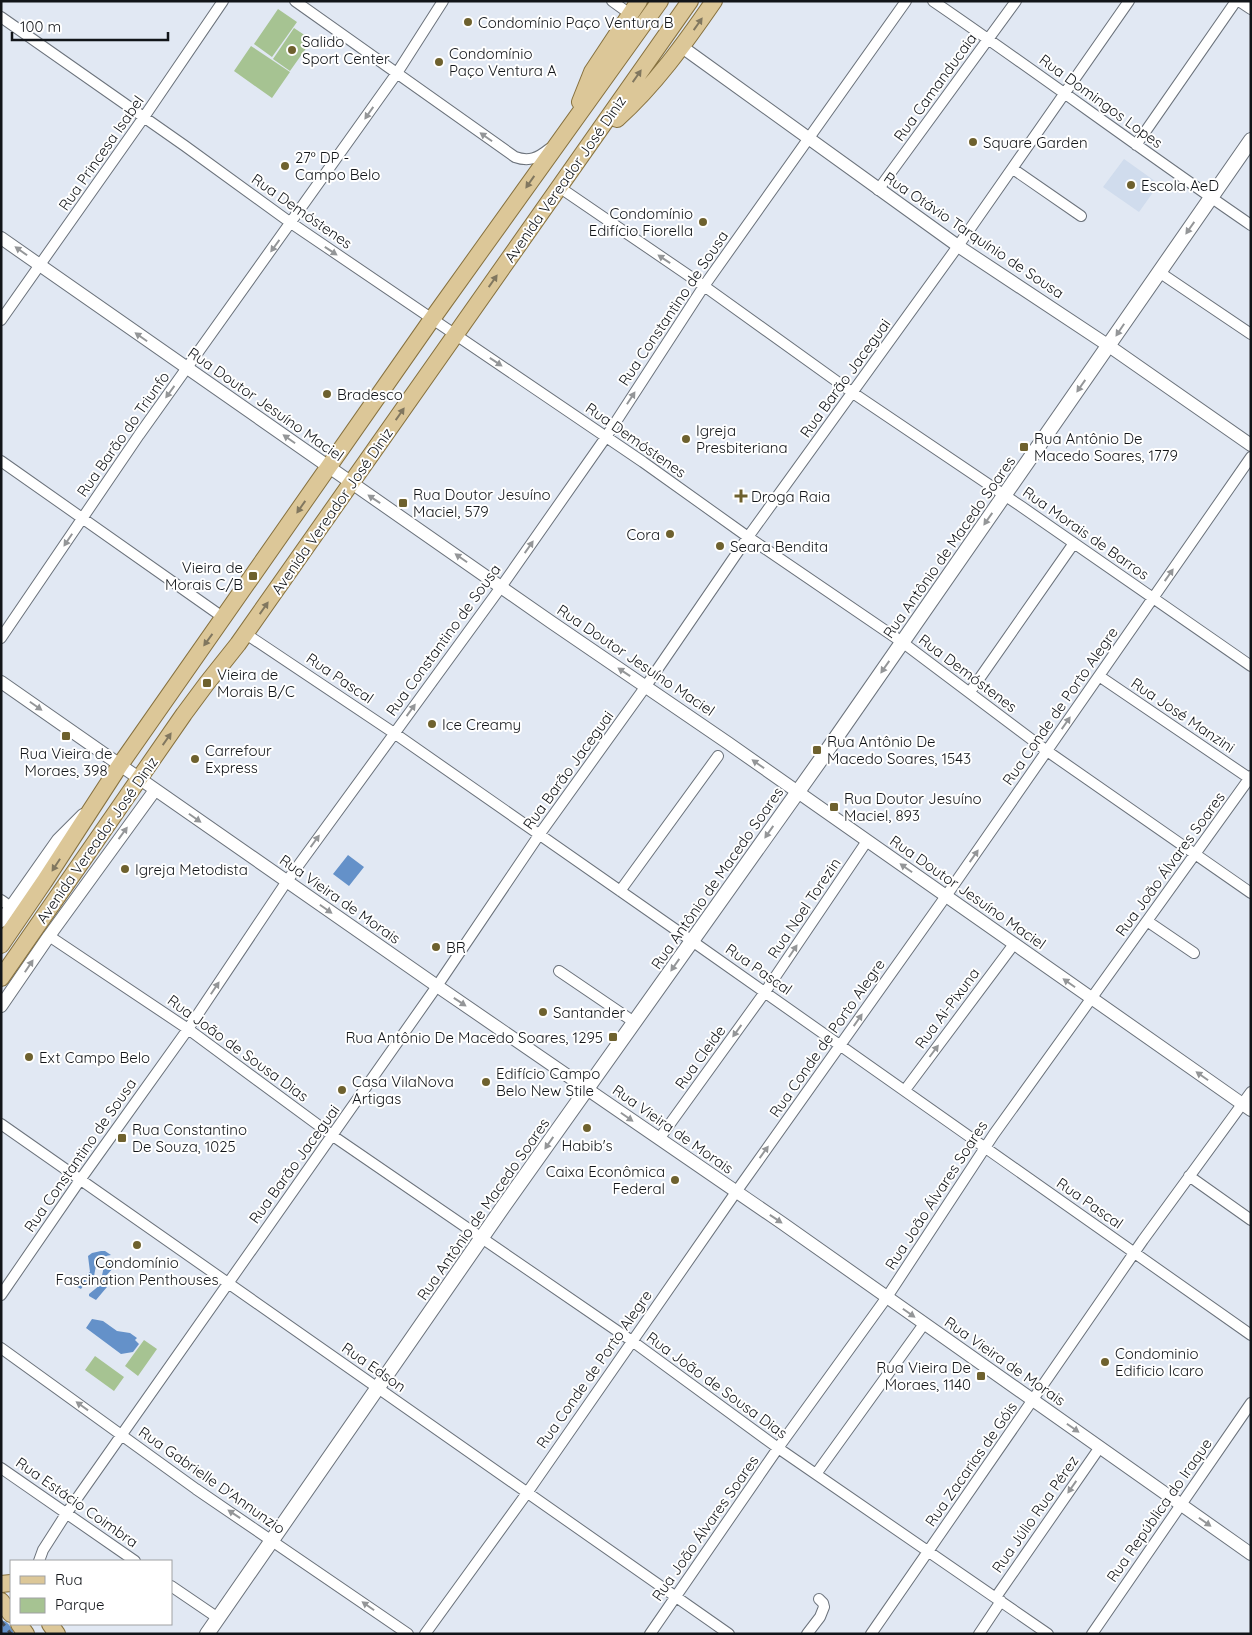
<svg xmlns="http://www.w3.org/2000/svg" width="1252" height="1635" font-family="Quicksand,sans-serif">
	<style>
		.built { fill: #d0dced }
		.green { fill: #a6c392 }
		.water { fill: #6491c9 }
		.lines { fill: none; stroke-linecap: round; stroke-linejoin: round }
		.river { stroke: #6491c9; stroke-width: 19 }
		.minor-casing { stroke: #6b727b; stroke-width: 12 }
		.tertiary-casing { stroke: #6b727b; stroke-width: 14 }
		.secondary-casing { stroke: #6b727b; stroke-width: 16 }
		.primary-casing { stroke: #86713f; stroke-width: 18 }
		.minor { stroke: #fff; stroke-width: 10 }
		.tertiary { stroke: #fff; stroke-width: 12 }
		.secondary { stroke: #fff; stroke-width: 14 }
		.primary { stroke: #dcc798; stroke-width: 16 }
		.rail { stroke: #4a4e54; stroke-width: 3; stroke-dasharray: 6 6; stroke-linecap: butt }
		.oneway { fill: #81775f }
		.oneway2 { fill: #949698 }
		.poi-dot { fill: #6e612e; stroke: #fff; stroke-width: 2 }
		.labels { text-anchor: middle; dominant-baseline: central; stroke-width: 4; stroke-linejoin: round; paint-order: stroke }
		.poi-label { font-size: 15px; fill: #121519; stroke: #fff; text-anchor: start }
		.street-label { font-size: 15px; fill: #121519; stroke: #fff }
	</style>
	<rect width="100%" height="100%" fill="#e1e8f3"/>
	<path class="built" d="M1124,159L1159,184L1139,212L1103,187Z"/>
	<path class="green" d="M278,9L297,22L272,57L254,44Z
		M294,28L312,40L290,71L273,59Z
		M251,46L290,72L272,98L234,71Z
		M144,1340L157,1349L138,1376L125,1366Z
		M95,1356L124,1377L114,1391L85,1370Z"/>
	<path class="water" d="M348,855L364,867L349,886L333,874Z
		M101,1251H105L111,1255C98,1257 95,1266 94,1278L83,1286L81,1289L74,1285L90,1272L88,1256L92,1253Z
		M114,1260V1267L105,1277L107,1287L96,1300L89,1296V1294L100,1285L104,1266Z
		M92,1319L103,1321L117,1331L130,1333L137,1338L135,1340L139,1344L133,1352L121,1354L86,1328Z"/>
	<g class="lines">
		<path class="river" d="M1,1630L4,1634"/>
		<defs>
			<path id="minor" d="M295,1L515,157C529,162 538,158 549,149
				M612,1L630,14
				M933,1C1040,74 1144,152 1251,225
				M1239,1L1251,9
				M1,17L185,146L291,223L643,462L748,537L902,642L1047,751L1251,893
				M1136,145L1236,1
				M1013,169L1081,216
				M559,187L704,286L853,393L1022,507L1251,666
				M878,190L1016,1
				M1159,272L1251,334
				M1,320L144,117L223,1
				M1,461L224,618
				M246,634L394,733L692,941L1251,1335
				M1,638L139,435L397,73L443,1
				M1099,676L1249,778
				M970,692L1074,543
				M620,891L718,756
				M1,900L11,907
				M1147,921L1194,953
				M49,936L188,1029L333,1136L632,1341L778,1448L1048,1634
				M559,971L634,1022
				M905,1090L1014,944
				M1,1124L729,1634
				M659,1139L765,992L867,841
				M1189,1176L1251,1220
				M1,1295L80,1180L188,1029L287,881L501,587L606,437L704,286L906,1
				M1,1348L196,1489L408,1634
				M1,1468L135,1561
				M816,1474L924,1324
				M39,1561L43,1550L66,1514L437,986L539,835L646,686L748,537L958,246L1129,1
				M171,1586L218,1618
				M996,1597L1100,1447
				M425,1634L527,1493L736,1192L946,896L1251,457
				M650,1634L778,1448L887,1297L994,1134L1251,776
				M807,1634L820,1617L824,1607L823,1603L819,1599
				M871,1634L1143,1240L1251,1092
				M979,1634L1001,1601
				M1092,1634L1251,1403"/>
			<path id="tertiary" d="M682,47L958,246L1109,346L1251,445
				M1,238L551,622L728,743L1251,1110
				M1,682L437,986L782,1223L1251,1554
				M1,921L58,840L83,815
				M1,1006L49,936L155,790"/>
			<path id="secondary" d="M207,1634L503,1207L824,755L1251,140"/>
			<path id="primary" d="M580,102L592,72L639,1
				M617,119C655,85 685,43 714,1
				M1,945L44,882L120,765L432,319L660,1
				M1,978L184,714L207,683L238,644L690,1
				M1,1584L11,1583
				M1,1601L11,1614
				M19,1624L26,1634
				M50,1624L57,1634"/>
		</defs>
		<use href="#minor" class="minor-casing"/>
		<use href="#tertiary" class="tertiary-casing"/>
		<use href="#secondary" class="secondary-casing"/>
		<use href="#primary" class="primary-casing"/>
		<use href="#minor" class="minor"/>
		<use href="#tertiary" class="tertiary"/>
		<use href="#secondary" class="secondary"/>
		<use href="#primary" class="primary"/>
		<path class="rail" d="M1,1621L11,1634"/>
	</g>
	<defs><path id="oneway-solid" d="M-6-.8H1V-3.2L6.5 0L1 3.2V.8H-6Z" transform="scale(1.25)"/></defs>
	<g class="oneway">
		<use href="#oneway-solid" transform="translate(698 24) rotate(-55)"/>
		<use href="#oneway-solid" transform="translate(637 76) rotate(-55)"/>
		<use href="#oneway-solid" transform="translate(530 182) rotate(125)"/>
		<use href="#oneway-solid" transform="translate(493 281) rotate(-55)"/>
		<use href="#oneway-solid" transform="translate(400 414) rotate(-55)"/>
		<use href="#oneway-solid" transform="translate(301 507) rotate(125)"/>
		<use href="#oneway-solid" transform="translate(264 608) rotate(-55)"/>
		<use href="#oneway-solid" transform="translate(208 640) rotate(126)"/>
		<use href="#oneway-solid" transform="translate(167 739) rotate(-55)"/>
		<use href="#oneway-solid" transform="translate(56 865) rotate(123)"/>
	</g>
	<g class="oneway2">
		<use href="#oneway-solid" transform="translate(369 113) rotate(125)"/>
		<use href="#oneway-solid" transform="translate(486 137) rotate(-145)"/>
		<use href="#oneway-solid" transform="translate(1190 228) rotate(125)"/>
		<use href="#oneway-solid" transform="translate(275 246) rotate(126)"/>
		<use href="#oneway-solid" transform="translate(21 251) rotate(-145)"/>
		<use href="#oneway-solid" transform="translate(331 251) rotate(34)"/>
		<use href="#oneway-solid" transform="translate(664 259) rotate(-146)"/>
		<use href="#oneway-solid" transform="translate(1120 330) rotate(124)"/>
		<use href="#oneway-solid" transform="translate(141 337) rotate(-145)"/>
		<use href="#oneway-solid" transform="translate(496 362) rotate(34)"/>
		<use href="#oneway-solid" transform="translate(1081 386) rotate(125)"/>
		<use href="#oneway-solid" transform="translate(170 392) rotate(126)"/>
		<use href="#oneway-solid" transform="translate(631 398) rotate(-57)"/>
		<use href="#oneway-solid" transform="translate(289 439) rotate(-145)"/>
		<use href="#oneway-solid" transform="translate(374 499) rotate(-146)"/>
		<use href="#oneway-solid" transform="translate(988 519) rotate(125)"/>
		<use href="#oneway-solid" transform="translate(68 540) rotate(124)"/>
		<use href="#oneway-solid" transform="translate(529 547) rotate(-55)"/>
		<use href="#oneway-solid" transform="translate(461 558) rotate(-145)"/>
		<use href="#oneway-solid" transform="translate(1169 575) rotate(-55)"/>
		<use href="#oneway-solid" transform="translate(885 667) rotate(125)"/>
		<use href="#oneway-solid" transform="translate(624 672) rotate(-146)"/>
		<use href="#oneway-solid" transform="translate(36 706) rotate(35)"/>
		<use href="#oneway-solid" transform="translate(411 710) rotate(-54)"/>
		<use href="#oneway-solid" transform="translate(1066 723) rotate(-55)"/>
		<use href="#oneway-solid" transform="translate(758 764) rotate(-145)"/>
		<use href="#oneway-solid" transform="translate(195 818) rotate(35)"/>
		<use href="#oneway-solid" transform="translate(769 832) rotate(125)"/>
		<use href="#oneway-solid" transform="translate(123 833) rotate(-54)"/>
		<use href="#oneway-solid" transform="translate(315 841) rotate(-54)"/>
		<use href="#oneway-solid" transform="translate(974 856) rotate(-55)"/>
		<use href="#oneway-solid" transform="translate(906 868) rotate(-145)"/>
		<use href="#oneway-solid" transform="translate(326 909) rotate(35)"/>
		<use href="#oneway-solid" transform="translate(793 951) rotate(-56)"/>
		<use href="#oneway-solid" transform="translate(675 965) rotate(125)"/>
		<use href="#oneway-solid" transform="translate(29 966) rotate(-56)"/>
		<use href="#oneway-solid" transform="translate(1069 983) rotate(-145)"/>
		<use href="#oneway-solid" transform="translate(215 988) rotate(-56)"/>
		<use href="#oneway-solid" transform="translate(460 1002) rotate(34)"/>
		<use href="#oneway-solid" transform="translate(858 1020) rotate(-55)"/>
		<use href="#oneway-solid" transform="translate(737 1031) rotate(126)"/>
		<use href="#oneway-solid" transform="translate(934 1051) rotate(-53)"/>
		<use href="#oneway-solid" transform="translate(1202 1076) rotate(-145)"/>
		<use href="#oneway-solid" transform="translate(627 1117) rotate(35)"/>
		<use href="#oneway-solid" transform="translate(549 1143) rotate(125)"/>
		<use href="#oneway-solid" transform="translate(764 1152) rotate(-54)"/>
		<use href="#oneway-solid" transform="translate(776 1219) rotate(34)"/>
		<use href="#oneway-solid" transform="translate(909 1313) rotate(35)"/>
		<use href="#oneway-solid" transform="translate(82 1406) rotate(-144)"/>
		<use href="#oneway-solid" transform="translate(1073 1428) rotate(35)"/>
		<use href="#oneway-solid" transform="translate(1072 1487) rotate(125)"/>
		<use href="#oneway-solid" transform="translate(234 1514) rotate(-146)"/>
		<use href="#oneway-solid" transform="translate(1205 1522) rotate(35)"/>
		<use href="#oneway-solid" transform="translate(368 1606) rotate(-145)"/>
	</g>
	<g class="poi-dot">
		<circle cx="468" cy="22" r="5"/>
		<circle cx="292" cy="50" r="5"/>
		<circle cx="439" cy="62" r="5"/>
		<circle cx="973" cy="142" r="5"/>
		<circle cx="285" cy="166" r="5"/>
		<circle cx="1131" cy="185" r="5"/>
		<circle cx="703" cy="222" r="5"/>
		<circle cx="327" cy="394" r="5"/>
		<circle cx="686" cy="439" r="5"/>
		<rect x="1019" y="442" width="10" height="10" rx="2.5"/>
		<path d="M738.5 488.5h5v5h5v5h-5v5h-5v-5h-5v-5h5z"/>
		<rect x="398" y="498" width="10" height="10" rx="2.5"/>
		<circle cx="670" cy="534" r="5"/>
		<circle cx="720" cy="546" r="5"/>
		<rect x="248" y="571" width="10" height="10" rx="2.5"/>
		<rect x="202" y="678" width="10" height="10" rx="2.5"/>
		<circle cx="432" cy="724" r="5"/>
		<rect x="61" y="731" width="10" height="10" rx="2.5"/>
		<rect x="812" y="745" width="10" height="10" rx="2.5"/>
		<circle cx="195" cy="759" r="5"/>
		<rect x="829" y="802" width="10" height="10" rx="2.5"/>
		<circle cx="125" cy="869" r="5"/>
		<circle cx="436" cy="947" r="5"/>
		<circle cx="543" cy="1012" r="5"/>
		<rect x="608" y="1032" width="10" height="10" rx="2.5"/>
		<circle cx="29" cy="1057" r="5"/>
		<circle cx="486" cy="1082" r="5"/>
		<circle cx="342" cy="1090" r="5"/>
		<circle cx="587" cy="1128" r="5"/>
		<rect x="117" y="1133" width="10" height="10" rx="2.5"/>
		<circle cx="675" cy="1180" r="5"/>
		<circle cx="137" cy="1245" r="5"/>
		<circle cx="1105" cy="1362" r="5"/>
		<rect x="976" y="1371" width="10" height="10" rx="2.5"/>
	</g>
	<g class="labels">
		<g class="poi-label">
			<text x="478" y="22">Condomínio Paço Ventura B</text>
			<text x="302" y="41">Salido<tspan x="302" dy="17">Sport Center</tspan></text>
			<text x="449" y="53">Condomínio<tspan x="449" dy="17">Paço Ventura A</tspan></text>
			<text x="983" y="142">Square Garden</text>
			<text x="295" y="157">27° DP -<tspan x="295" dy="17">Campo Belo</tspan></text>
			<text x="1141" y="185">Escola AeD</text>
			<text x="693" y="213" text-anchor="end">Condomínio<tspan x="693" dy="17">Edifício Fiorella</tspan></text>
			<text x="337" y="394">Bradesco</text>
			<text x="696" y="430">Igreja<tspan x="696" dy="17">Presbiteriana</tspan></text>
			<text x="1034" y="438">Rua Antônio De<tspan x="1034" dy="17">Macedo Soares, 1779</tspan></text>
			<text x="413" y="494">Rua Doutor Jesuíno<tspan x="413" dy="17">Maciel, 579</tspan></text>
			<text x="751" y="496">Droga Raia</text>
			<text x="660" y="534" text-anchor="end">Cora</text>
			<text x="730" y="546">Seara Bendita</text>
			<text x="243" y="567" text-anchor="end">Vieira de<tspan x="243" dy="17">Morais C/B</tspan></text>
			<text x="217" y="674">Vieira de<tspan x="217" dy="17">Morais B/C</tspan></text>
			<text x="442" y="724">Ice Creamy</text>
			<text x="827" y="741">Rua Antônio De<tspan x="827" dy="17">Macedo Soares, 1543</tspan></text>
			<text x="205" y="750">Carrefour<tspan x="205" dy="17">Express</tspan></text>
			<text x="66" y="753" text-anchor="middle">Rua Vieira de<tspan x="66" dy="17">Moraes, 398</tspan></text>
			<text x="844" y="798">Rua Doutor Jesuíno<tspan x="844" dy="17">Maciel, 893</tspan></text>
			<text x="135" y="869">Igreja Metodista</text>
			<text x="446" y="947">BR</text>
			<text x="553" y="1012">Santander</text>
			<text x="603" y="1037" text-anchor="end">Rua Antônio De Macedo Soares, 1295</text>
			<text x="39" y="1057">Ext Campo Belo</text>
			<text x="496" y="1073">Edifício Campo<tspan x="496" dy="17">Belo New Stile</tspan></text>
			<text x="352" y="1081">Casa VilaNova<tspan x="352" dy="17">Artigas</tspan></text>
			<text x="132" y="1129">Rua Constantino<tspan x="132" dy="17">De Souza, 1025</tspan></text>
			<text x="587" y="1145" text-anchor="middle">Habib's</text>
			<text x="665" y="1171" text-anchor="end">Caixa Econômica<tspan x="665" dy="17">Federal</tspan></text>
			<text x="137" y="1262" text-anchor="middle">Condomínio<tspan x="137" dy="17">Fascination Penthouses</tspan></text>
			<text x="1115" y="1353">Condominio<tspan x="1115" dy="17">Edificio Icaro</tspan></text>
			<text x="971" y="1367" text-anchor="end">Rua Vieira De<tspan x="971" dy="17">Moraes, 1140</tspan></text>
		</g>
		<g class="street-label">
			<text transform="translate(935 87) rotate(-54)">Rua Camanducaia</text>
			<text transform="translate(1101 101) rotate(36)">Rua Domingos Lopes</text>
			<text transform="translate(101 153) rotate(-55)">Rua Princesa Isabel</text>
			<text transform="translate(565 179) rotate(-55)">Avenida Vereador José Diniz</text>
			<text transform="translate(302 211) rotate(35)">Rua Demóstenes</text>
			<text transform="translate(974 235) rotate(34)">Rua Otávio Tarquínio de Sousa</text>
			<text transform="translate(673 308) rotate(-56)">Rua Constantino de Sousa</text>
			<text transform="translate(845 378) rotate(-54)">Rua Barão Jaceguai</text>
			<text transform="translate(266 404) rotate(35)">Rua Doutor Jesuíno Maciel</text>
			<text transform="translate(123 434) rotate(-55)">Rua Barão do Triunfo</text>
			<text transform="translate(636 440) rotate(35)">Rua Demóstenes</text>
			<text transform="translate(332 511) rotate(-55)">Avenida Vereador José Diniz</text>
			<text transform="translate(1086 533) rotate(35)">Rua Morais de Barros</text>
			<text transform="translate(949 547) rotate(-55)">Rua Antônio de Macedo Soares</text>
			<text transform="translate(443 640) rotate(-54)">Rua Constantino de Sousa</text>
			<text transform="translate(636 660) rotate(34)">Rua Doutor Jesuíno Maciel</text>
			<text transform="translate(968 673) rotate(37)">Rua Demóstenes</text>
			<text transform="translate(340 678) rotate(34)">Rua Pascal</text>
			<text transform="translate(1060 706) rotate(-55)">Rua Conde de Porto Alegre</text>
			<text transform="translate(1183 715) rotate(34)">Rua José Manzini</text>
			<text transform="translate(568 770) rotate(-54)">Rua Barão Jaceguai</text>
			<text transform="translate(97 840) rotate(-55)">Avenida Vereador José Diniz</text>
			<text transform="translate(1170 864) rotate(-54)">Rua João Álvares Soares</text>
			<text transform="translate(717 878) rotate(-55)">Rua Antônio de Macedo Soares</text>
			<text transform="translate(968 892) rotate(35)">Rua Doutor Jesuíno Maciel</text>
			<text transform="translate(340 899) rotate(35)">Rua Vieira de Morais</text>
			<text transform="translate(804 908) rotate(-56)">Rua Noel Torezin</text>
			<text transform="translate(759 969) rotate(35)">Rua Pascal</text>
			<text transform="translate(947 1008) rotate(-53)">Rua Ai-Pixuna</text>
			<text transform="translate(827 1038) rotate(-55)">Rua Conde de Porto Alegre</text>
			<text transform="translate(238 1048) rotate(36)">Rua João de Sousa Dias</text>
			<text transform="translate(700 1057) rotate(-54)">Rua Cleide</text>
			<text transform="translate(673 1129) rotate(35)">Rua Vieira de Morais</text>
			<text transform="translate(80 1155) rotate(-55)">Rua Constantino de Sousa</text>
			<text transform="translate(294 1164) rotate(-54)">Rua Barão Jaceguai</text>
			<text transform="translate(936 1195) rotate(-57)">Rua João Álvares Soares</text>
			<text transform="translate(1090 1203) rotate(35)">Rua Pascal</text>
			<text transform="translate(483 1209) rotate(-55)">Rua Antônio de Macedo Soares</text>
			<text transform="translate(1005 1361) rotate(35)">Rua Vieira de Morais</text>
			<text transform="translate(374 1367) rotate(35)">Rua Edson</text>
			<text transform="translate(594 1369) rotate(-55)">Rua Conde de Porto Alegre</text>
			<text transform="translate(717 1385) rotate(36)">Rua João de Sousa Dias</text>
			<text transform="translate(971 1464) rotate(-55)">Rua Zacarias de Góis</text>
			<text transform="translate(212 1480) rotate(35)">Rua Gabrielle D'Annunzio</text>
			<text transform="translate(77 1502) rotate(35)">Rua Estácio Coimbra</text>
			<text transform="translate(1159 1510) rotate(-55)">Rua República do Iraque</text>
			<text transform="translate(1035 1514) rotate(-55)">Rua Júlio Rua Pérez</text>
			<text transform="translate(705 1528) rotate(-55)">Rua João Álvares Soares</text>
		</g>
	</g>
	<rect width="1252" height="1635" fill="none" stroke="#121519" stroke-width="5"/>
	<rect x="10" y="1560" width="162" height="65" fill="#ffffff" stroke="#a0a1a3"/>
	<rect x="20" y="1576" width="25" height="8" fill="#dcc798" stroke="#a0a1a3"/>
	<text x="55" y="1585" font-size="15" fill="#121519">Rua</text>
	<rect x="20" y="1598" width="25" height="15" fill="#a6c392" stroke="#a0a1a3"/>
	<text x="55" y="1610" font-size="15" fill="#121519">Parque</text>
	<path d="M12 32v8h156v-8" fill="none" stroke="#121519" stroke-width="2.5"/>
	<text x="20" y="32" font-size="15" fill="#121519" stroke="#ffffff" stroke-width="4" paint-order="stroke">100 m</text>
</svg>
